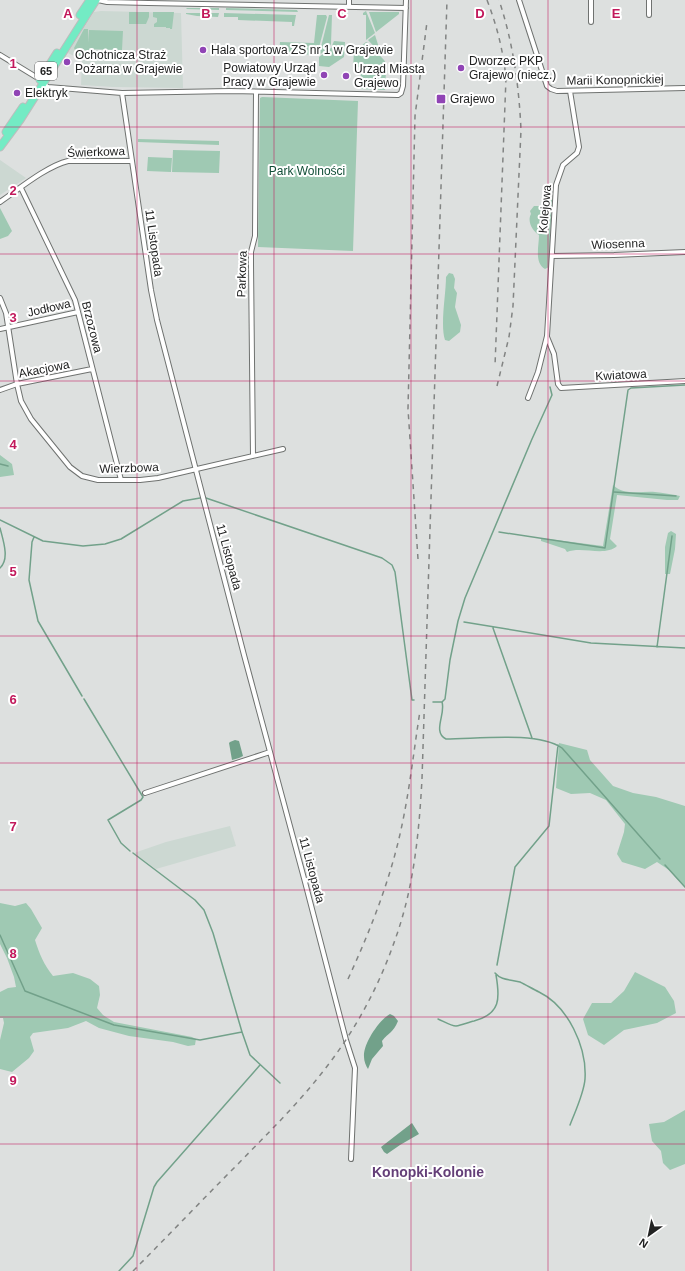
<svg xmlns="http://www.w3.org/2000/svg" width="685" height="1271" font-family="Helvetica,sans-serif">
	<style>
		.built { fill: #ccd8d2 }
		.green { fill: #9fc9b3 }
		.water { fill: #72a18a }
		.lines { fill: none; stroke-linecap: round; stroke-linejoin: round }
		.stream { stroke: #72a18a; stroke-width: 1.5 }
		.street-casing { stroke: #6f7270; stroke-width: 6 }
		.primary-casing { stroke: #bdbdbd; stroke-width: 9 }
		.street { stroke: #fff; stroke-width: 4 }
		.primary { stroke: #73ebc4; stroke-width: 7 }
		.rail { stroke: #828483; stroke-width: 1.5; stroke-dasharray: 5 5; stroke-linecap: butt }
		.grid { fill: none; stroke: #c2185b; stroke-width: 1; stroke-opacity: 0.55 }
		.poi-dot { fill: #9044b5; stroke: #fff; stroke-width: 1.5 }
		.labels { text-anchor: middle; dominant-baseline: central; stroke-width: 4; stroke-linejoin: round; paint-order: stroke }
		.shield { fill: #fff; stroke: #646565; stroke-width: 1 }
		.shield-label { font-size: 11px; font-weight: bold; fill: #222323 }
		.poi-label { font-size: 12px; fill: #222323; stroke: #fff; text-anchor: start }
		.street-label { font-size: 12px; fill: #222323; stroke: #fff }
		.park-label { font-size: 12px; fill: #114e37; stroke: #fff }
		.quarter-label { font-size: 14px; font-weight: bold; fill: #643f78; stroke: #fff }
		.grid-label { font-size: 13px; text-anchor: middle; font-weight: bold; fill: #c2185b; stroke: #fff; stroke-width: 4; stroke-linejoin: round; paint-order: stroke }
	</style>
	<rect width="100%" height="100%" fill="#dde0df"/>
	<path class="built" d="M101,11L181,13L183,88L113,87L81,85L82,60L68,53L94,12Z
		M0,160L26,178L0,195Z
		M230,826L236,846L156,869L134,853L166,842Z"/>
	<path class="green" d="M187,8H219V10L186,9Z
		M226,8L297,10L298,12L226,10Z
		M366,11L375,33L366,40V15H363V13Z
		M129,12H149V17L146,24H129Z
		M153,12H174L172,29H170V28H166V27H154V24L157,22V18L153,17Z
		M369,12H399V14L376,32Z
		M186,13H219L218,17L197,16L186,14Z
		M224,13L296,15L294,26H292V22L238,20V17H224Z
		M317,15H326L327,17L317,55L279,53L280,42L314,43Z
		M329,15H332L331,44L328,49L319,55Z
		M84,29H88V43L89,30L123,31L122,50L88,49L94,50L93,57L78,56L74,48Z
		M375,35L381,54L368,40Z
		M334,41L345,42L344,57L329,67L319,66V57L331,48Z
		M366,42L368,43L384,60L386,63V68L353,67L354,52Z
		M361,70L386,71L385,90L360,89Z
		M262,97L358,101L353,251L258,247L260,98Z
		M138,139L219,141V145L138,142Z
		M173,150L220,151L219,173L172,172Z
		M148,157L172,158L171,172L147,171Z
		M545,195L552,200L549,263V267L545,269C534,263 539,246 539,235C532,231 527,221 531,214L530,211L534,206H542V197Z
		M0,208L12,231L8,236L0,239Z
		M449,273L453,274L455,279L454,288L457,293L455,307L461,325L460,332L449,341L445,340C440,325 446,294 446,277Z
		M0,455L12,464L14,475L0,477Z
		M613,485C624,496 641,491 655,492C663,493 672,494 680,496L678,500H667L617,495L610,539L617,546C605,557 582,546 567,552L565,549L541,541V538L603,546Z
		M671,531L676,534L675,549L670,574H665V547L668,533Z
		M559,743L587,750L590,760L613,786L633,793L656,797L685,806V888L669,870L657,862L645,869L622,862L617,854L624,832L625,824L606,800L590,793L571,794L556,788Z
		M0,903L15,906L26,903L31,909L42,928L35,940C39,953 44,965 53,976L73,973L90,979L99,986L100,995L97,1008L103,1015L114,1022L192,1037L196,1039L195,1045L188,1046L173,1042L129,1036L99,1028L86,1021L68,1028L33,1033L30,1037L34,1051L29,1058L12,1072L0,1069V1040L4,1023L3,1018H0V992L8,988L16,987L14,977L7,958L0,944Z
		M635,972L665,987L674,1001L676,1013L657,1023L624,1030L604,1045L588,1035L583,1019L592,1003H611L624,991Z
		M685,1110V1164L670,1170L663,1163L661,1151L652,1141L649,1124L664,1122Z"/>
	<path class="water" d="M235,740L239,741L243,756L239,758L232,760L229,743L230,742Z
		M390,1014L394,1016L398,1021C393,1033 389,1032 382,1041L383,1046L372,1059L368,1069C366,1066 364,1061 364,1057C363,1044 379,1020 390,1014Z
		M412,1123L419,1134L400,1145L387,1154L384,1152L381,1147Z"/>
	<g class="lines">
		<path class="stream" d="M550,387L552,395L532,439L465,598L458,621L450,660L445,699L442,702C446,714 432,732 446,739C477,739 537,731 562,748L660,859
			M0,464L8,466
			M614,492L676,496
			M206,498L382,558L392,565L395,572L412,700H414
			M0,520L43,541L83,546L105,544L121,539L183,501L200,498
			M0,528C3,540 10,559 0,568
			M499,532L605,548L628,390L631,388L685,385
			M34,537L32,542L29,580L38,621L82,696
			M464,622L591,643L685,648
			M493,628L532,738
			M657,647L672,536
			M84,699L143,797L141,800L108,820L121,843L130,851
			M433,702H442
			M665,865L685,887
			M0,935L25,991L114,1025L200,1040L242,1032L213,933L204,910L195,900L133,853
			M497,965L515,867L549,826L558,745
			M495,973C502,981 510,979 520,982C526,985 533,989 539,992C568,1006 587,1047 585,1079C584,1093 575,1112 570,1125
			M438,1019C443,1021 451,1026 456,1026C462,1025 469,1022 474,1021C501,1014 500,998 496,975
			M242,1032L250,1055L280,1083
			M119,1271L133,1256L154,1187L157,1182L260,1065"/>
		<defs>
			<path id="street" d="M98,0L107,2L148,3L406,8
				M519,0L547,86L551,89L557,91L685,88
				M591,0V22
				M649,0V15
				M349,7V0
				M0,55L41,80
				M43,84L48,87L122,93L230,91L398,95L401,93L403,86L406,0
				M122,93L151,290L157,320L244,655L305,882L346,1040L355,1068L351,1159
				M21,188L75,300L121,480
				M0,202C19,189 47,166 68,161H132
				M552,256L614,255L685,252
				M0,298L6,313L17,384L21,401L31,419L70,467L82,476L98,480H140L158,478L283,449
				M0,329L78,312
				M547,337L554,354L558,384L561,388L685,381
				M0,390L17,384L92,369
				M528,398L538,372L547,336L556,185L563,165L577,153L579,147L570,91
				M253,456L251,264V252L255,236L256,92
				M145,793L270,752"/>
			<path id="primary" d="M80,15L90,0
				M40,80L57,53
				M6,132L23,107
				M0,147L20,120L96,0"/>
		</defs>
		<use href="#street" class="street-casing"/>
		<use href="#primary" class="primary-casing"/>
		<use href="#street" class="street"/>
		<use href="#primary" class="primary"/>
		<path class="rail" d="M487,0C497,26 503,50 506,78L495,366
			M497,386L509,337L513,306L521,130C519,86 513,42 499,0
			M418,559L408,409L415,116L427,22
			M348,979C371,929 391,878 402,825C410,787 414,749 420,711
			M133,1271C168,1236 202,1200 237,1165C266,1135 296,1106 321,1074C354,1033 379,987 396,937C414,886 419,833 422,779L447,0"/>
	</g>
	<path class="grid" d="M137,0V1271M274,0V1271M411,0V1271M548,0V1271M0,127H685M0,254H685M0,381H685M0,508H685M0,636H685M0,763H685M0,890H685M0,1017H685M0,1144H685"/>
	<g class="poi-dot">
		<circle cx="203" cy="50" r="4"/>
		<circle cx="67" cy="62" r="4"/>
		<circle cx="461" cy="68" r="4"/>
		<circle cx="324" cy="75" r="4"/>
		<circle cx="346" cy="76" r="4"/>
		<circle cx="17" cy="93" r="4"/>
		<rect x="436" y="94" width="10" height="10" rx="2"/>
	</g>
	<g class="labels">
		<rect class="shield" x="35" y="62" width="22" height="18" rx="3"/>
		<g class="shield-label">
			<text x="46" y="71">65</text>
		</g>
		<g class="poi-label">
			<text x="211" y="50">Hala sportowa ZS nr 1 w Grajewie</text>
			<text x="75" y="55">Ochotnicza Straż<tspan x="75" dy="14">Pożarna w Grajewie</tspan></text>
			<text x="469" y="61">Dworzec PKP<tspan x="469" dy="14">Grajewo (niecz.)</tspan></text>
			<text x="316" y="68" text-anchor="end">Powiatowy Urząd<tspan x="316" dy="14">Pracy w Grajewie</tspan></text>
			<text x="354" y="69">Urząd Miasta<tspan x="354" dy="14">Grajewo</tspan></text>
			<text x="25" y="93">Elektryk</text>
			<text x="450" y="99">Grajewo</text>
		</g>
		<g class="street-label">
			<text transform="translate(615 80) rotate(-1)">Marii Konopnickiej</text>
			<text transform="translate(96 152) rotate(-2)">Świerkowa</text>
			<text transform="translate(545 209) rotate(-85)">Kolejowa</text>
			<text transform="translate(154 243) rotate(82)">11 Listopada</text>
			<text transform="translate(618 244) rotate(-2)">Wiosenna</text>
			<text transform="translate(242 274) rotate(-88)">Parkowa</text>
			<text transform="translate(49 308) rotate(-13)">Jodłowa</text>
			<text transform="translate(92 327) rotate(76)">Brzozowa</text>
			<text transform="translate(44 369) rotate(-11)">Akacjowa</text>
			<text transform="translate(621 375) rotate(-3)">Kwiatowa</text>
			<text transform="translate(129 468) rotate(-2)">Wierzbowa</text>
			<text transform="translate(229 557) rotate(75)">11 Listopada</text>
			<text transform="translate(312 870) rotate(75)">11 Listopada</text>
		</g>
		<g class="park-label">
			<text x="307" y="171">Park Wolności</text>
		</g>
		<g class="quarter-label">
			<text x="428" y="1172">Konopki-Kolonie</text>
		</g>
	</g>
	<g class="grid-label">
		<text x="68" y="18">A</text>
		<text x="206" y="18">B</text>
		<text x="342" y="18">C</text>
		<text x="480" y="18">D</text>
		<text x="616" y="18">E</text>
		<text x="13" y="68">1</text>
		<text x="13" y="195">2</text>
		<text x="13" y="322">3</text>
		<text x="13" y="449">4</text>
		<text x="13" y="576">5</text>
		<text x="13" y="704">6</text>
		<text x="13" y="831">7</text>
		<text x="13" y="958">8</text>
		<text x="13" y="1085">9</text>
	</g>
	<g transform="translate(649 1235) rotate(213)" stroke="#ffffff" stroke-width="3" paint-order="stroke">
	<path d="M0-3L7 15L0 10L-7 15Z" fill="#222323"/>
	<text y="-6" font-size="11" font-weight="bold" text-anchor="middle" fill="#222323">N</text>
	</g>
</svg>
